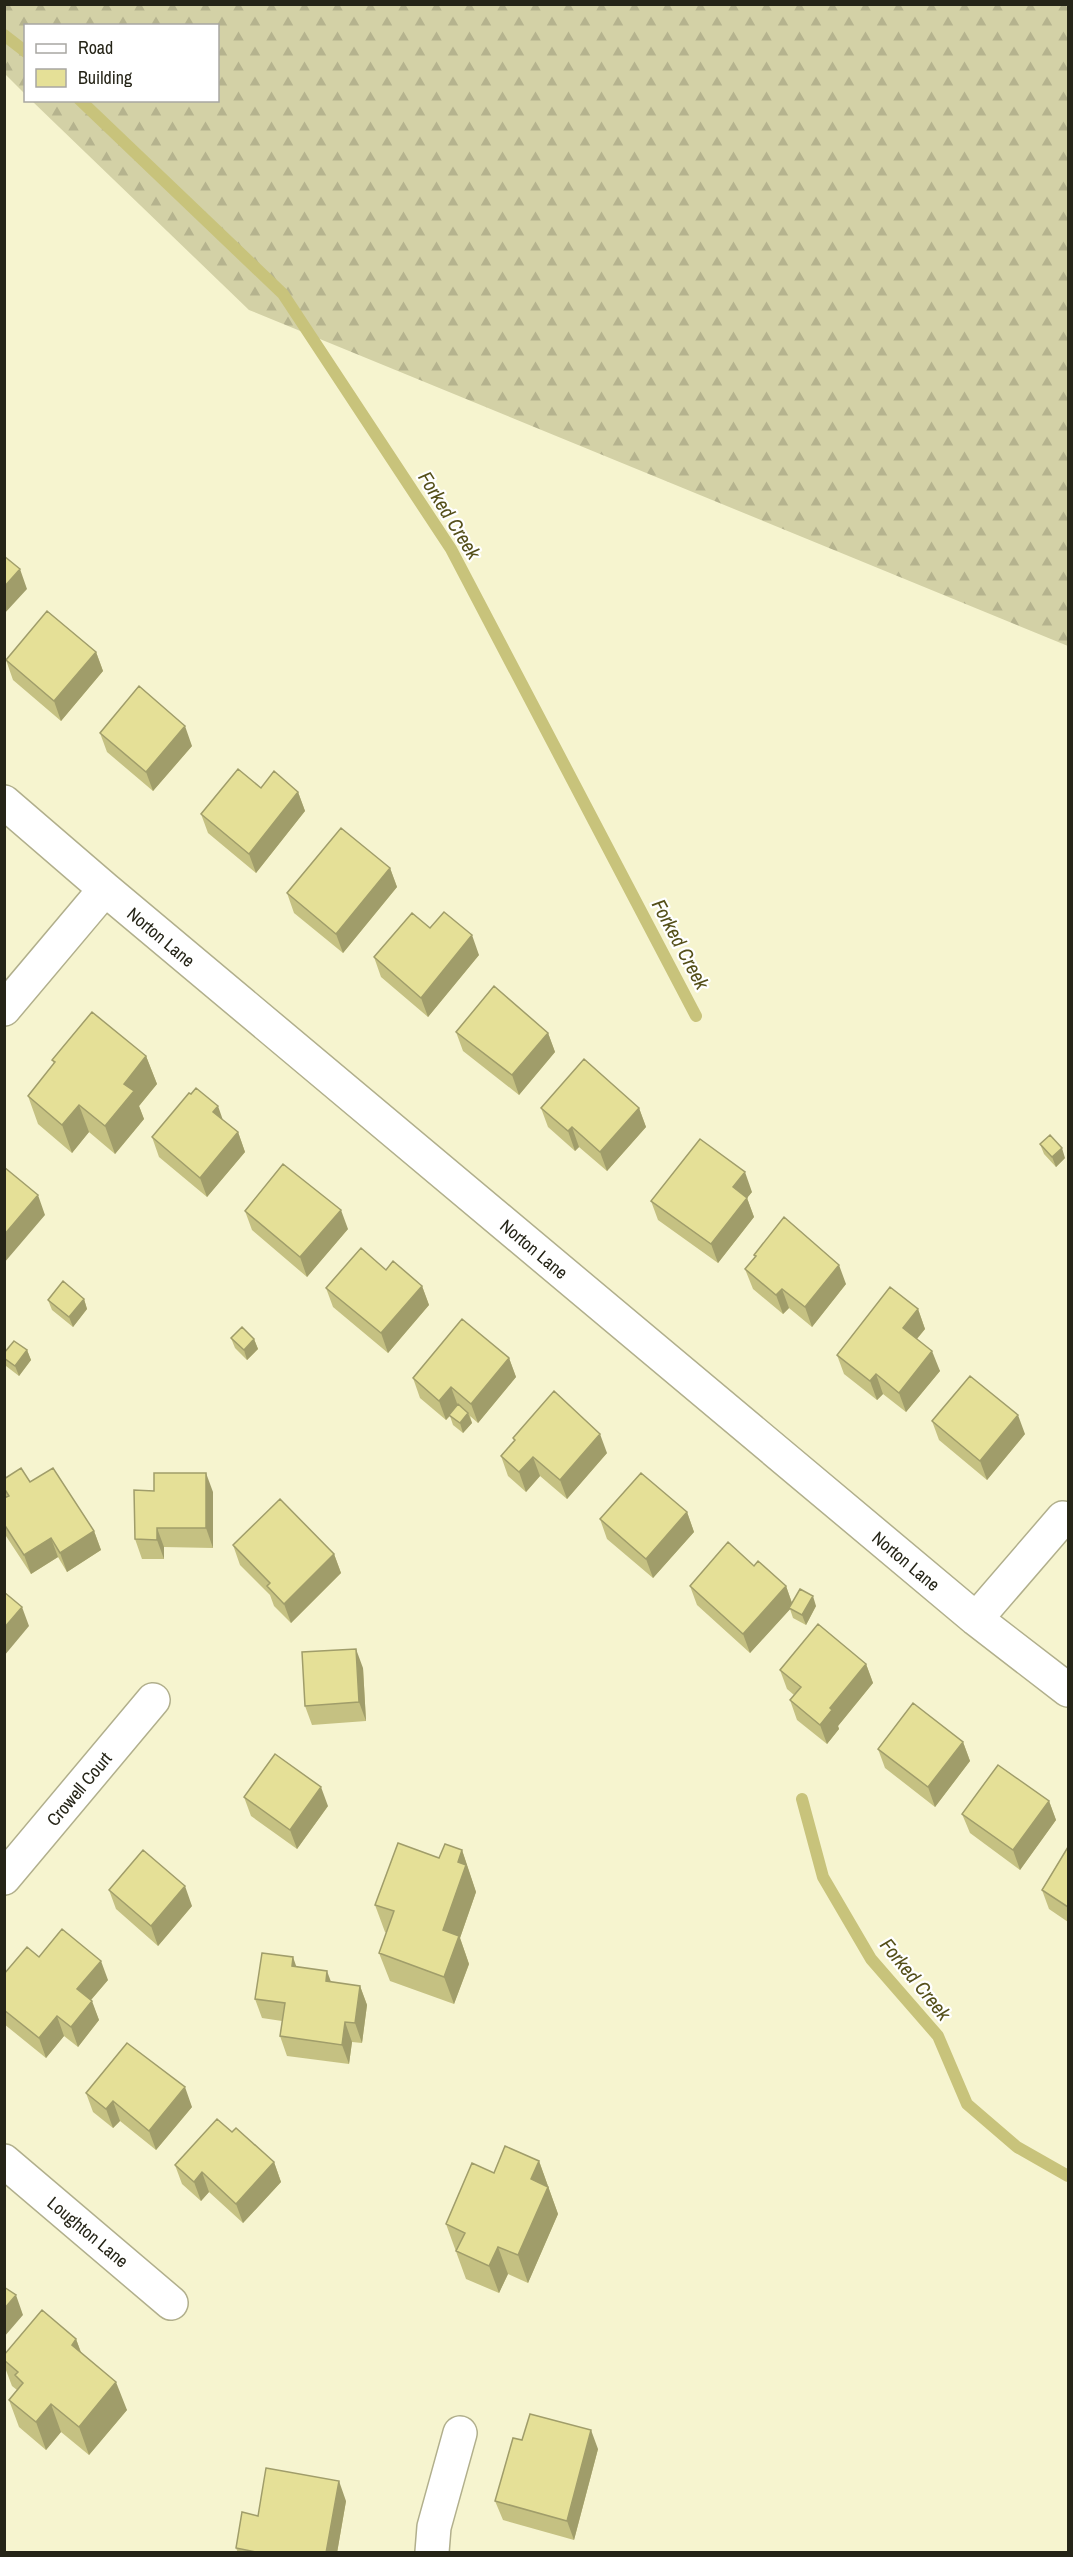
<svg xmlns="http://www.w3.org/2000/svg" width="1073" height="2557" font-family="'Archivo Narrow',sans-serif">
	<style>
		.forest { fill: url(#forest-firs) }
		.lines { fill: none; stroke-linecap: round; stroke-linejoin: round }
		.stream { stroke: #c8c37b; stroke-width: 12 }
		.street-casing { stroke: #b1af8c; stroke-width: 36 }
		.street { stroke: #fff; stroke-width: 33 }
		.wall { fill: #c5c182 }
		.shaded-wall { fill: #a09d6a }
		.building { fill: #e5e097; stroke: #a09d6a; stroke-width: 1.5 }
		.labels { text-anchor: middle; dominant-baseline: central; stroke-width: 4.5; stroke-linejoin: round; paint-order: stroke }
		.street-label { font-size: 18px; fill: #252417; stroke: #fff }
		.water-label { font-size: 20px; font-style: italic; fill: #544f19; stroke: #fff }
	</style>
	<defs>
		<pattern id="forest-firs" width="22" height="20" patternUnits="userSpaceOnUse" patternTransform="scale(1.5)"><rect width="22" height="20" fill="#d3d1a6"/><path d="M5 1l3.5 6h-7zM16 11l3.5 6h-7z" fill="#b5b38e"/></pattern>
	</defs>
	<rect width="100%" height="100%" fill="#f6f4cf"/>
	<path class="forest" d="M4,5H1068V646L249,310L32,101L218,100V26H26L25,94L5,74Z"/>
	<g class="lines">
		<path class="stream" d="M4,35L26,52
			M80,100L283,294L451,549L696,1016
			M802,1799L823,1877L871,1959L938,2036L967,2104L1017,2147L1068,2176"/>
		<defs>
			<path id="street" d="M4,802L105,889L976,1619L1068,1690
				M4,1009L105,889
				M976,1619L1063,1518
				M4,1878L153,1700
				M4,2161L171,2303
				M432,2552L434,2527L460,2433"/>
		</defs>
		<use href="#street" class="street-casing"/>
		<use href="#street" class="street"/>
	</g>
	<path class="wall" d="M96,652L103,671L61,721L13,680L6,660Z
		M100,733L192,746L153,791L107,752Z
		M261,788L298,792L305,811L256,873L208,833L201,814Z
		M390,868L397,887L343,953L294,913L287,893Z
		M430,928L479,955L428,1017L381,977L374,957Z
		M456,1032L548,1033L555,1052L519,1095L463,1051Z
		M146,1056L157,1084L139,1106L144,1119L115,1154L89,1132L72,1153L38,1124L28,1096L54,1064L52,1060Z
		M541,1108H639L646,1127L607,1171L579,1147L575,1151L548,1127Z
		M223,1120L238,1132L245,1152L207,1197L159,1157L152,1137Z
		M1040,1144L1065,1158L1056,1167L1044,1154Z
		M752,1192L747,1198L754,1217L718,1263L658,1220L651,1201Z
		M245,1211L348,1229L307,1277L252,1230Z
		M754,1255L846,1284L812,1327L789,1308L783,1314L753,1289L745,1269L755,1258Z
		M386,1270L422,1286L429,1305L388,1353L333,1307L326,1288Z
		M84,1299L87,1309L73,1327L52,1310L48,1300Z
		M918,1309L925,1329L917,1339L940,1371L906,1412L883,1394L877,1400L844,1374L837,1355Z
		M231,1338L254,1339L258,1349L247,1360L235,1348Z
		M27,1350L31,1360L19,1376L6,1366L4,1362V1353Z
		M509,1358L516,1377L478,1423L470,1416L472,1423L463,1433L453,1425L450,1416L446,1420L420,1398L413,1378Z
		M932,1421L1025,1434L987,1480L939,1440Z
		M513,1438L607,1453L567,1499L540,1476L526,1492L508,1476L501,1456L514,1441Z
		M4,1479L30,1482L94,1531L101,1550L67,1572L58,1557L31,1574L4,1533V1498L6,1497L4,1493Z
		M213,1492V1548L164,1547V1559H142L135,1539Z
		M687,1512L694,1532L653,1578L607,1539L600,1519Z
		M233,1545L334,1554L341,1573L291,1623L274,1606L270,1595L240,1565Z
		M754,1566L786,1586L792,1603L816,1606L806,1625L793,1618L790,1609L750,1653L697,1605L690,1586Z
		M866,1664L873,1683L838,1726L839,1729L827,1744L797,1720L790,1700L794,1695L787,1689L780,1670Z
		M363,1668L366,1721L312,1725L305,1706Z
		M963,1742L970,1761L935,1807L885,1768L878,1749Z
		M244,1797L328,1806L297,1849L251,1816Z
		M1049,1801L1056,1820L1020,1870L970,1833L962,1814Z
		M1068,1847V1922L1049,1909L1042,1890Z
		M462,1850L476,1892L460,1938L469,1964L454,2004L390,1981L379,1953L387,1933L385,1932L375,1905L439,1858Z
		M109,1890L192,1906L158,1946L116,1909Z
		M39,1957L108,1980L91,2000L99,2020L78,2047L64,2036L46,2058L4,2024V1974Z
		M297,1967L331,1982L360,1986L367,2005L362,2043L352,2042L349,2064L287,2056L280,2036L282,2021L262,2018L255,1999Z
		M86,2093L192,2107L156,2150L120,2121L113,2128L93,2112Z
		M232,2132L274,2162L281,2182L243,2223L209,2192L201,2201L182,2184L175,2165Z
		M539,2161L558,2214L528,2283L508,2274L499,2293L466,2279L446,2224L494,2173Z
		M76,2339L81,2352L127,2410L89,2455L61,2432L46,2450L19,2427L9,2400L17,2390L12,2386L4,2365V2355Z
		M522,2440L598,2449L574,2540L503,2520L495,2501Z
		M346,2501L337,2553H238L236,2548L258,2516Z"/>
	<path class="shaded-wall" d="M20,569L27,589L4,614V587Z
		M96,652L103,671L61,721L54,701Z
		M185,726L192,746L153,791L146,772Z
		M298,792L305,811L256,873L249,854Z
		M390,868L397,887L343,953L336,934Z
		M472,935L479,955L428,1017L421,998Z
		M548,1033L555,1052L519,1095L512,1075Z
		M146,1056L157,1084L139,1106L144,1119L115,1154L105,1126L124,1084Z
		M79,1105L89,1132L72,1153L62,1125Z
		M218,1106L225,1126L213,1112Z
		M639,1108L646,1127L607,1171L600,1152Z
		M572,1127L579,1147L575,1151L568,1131Z
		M238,1132L245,1152L207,1197L200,1178Z
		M1062,1148L1065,1158L1056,1167L1052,1157Z
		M745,1172L752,1192L747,1198L754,1217L718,1263L711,1244L733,1187Z
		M38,1195L45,1215L4,1263V1235Z
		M341,1210L348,1229L307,1277L300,1257Z
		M839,1265L846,1284L812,1327L805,1307Z
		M422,1286L429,1305L388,1353L381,1333Z
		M782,1289L789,1308L783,1314L776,1295Z
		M84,1299L87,1309L73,1327L69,1317Z
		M918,1309L925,1329L910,1347L903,1328Z
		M254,1339L258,1349L247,1360L244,1350Z
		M27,1350L31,1360L19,1376L15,1366Z
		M932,1351L940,1371L906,1412L899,1393Z
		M509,1358L516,1377L478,1423L471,1404Z
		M876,1374L883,1394L877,1400L870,1381Z
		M451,1387L458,1406L446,1420L439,1401Z
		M468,1413L472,1423L463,1433L460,1423Z
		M1018,1415L1025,1434L987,1480L980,1461Z
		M600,1434L607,1453L567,1499L560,1480Z
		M533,1457L540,1476L526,1492L519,1472Z
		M206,1473L213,1492V1548L206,1528Z
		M687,1512L694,1532L653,1578L646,1559Z
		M157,1528L164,1547V1559L157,1540Z
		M94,1531L101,1550L67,1572L60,1553Z
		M51,1538L58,1557L31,1574L24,1555Z
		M334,1554L341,1573L291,1623L284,1604Z
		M786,1586L793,1606L750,1653L743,1634Z
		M813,1596L816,1606L806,1625L802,1615Z
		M22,1607L29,1626L4,1656V1628Z
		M356,1649L363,1668L366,1721L359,1702Z
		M866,1664L873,1683L838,1726L839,1729L827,1744L820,1725L830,1708Z
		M963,1742L970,1761L935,1807L928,1787Z
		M321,1787L328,1806L297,1849L290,1830Z
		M1049,1801L1056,1820L1020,1870L1013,1850Z
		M462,1850L476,1892L460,1938L469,1964L454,2004L444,1977L443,1930L458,1862Z
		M185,1886L192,1906L158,1946L151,1926Z
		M293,1957L300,1977L292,1966Z
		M101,1961L108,1980L84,2008L77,1989Z
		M327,1971L334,1990L326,1981Z
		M360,1986L367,2005L362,2043L355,2023Z
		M92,2001L99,2020L78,2047L71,2027Z
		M57,2016L64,2036L46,2058L39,2038Z
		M345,2022L352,2042L349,2064L342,2045Z
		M185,2087L192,2107L156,2150L149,2131Z
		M113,2101L120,2121L113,2128L106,2109Z
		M539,2161L558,2214L528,2283L518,2255L531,2179Z
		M274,2162L281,2182L243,2223L236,2204Z
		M202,2172L209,2192L201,2201L194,2182Z
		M498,2247L508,2274L499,2293L489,2266Z
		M16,2295L23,2315L4,2337V2309Z
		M76,2339L86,2367L72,2345Z
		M116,2382L127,2410L89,2455L79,2427Z
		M51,2404L61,2432L46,2450L36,2422Z
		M591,2430L598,2449L574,2540L567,2521Z
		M339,2481L346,2501L337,2553H326Z"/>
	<path class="building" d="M4,556L20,569L4,587Z
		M47,611L96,652L54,701L6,660Z
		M139,686L185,726L146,772L100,733Z
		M238,769L261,788L274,771L298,792L249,854L201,814Z
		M341,828L390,868L336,934L287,893Z
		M444,912L472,935L421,998L374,957L412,913L430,928Z
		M494,986L548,1033L512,1075L456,1032Z
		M92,1012L146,1056L124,1084L134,1091L105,1126L79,1105L62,1125L28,1096L55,1062L52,1060Z
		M584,1059L639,1108L600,1152L572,1127L568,1131L541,1108Z
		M196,1088L218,1106L213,1112L238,1132L200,1178L152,1137L189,1093L191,1094Z
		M1050,1135L1062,1148L1052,1157L1040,1144Z
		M700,1139L745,1172L733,1187L747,1198L711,1244L651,1201Z
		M283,1164L341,1210L300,1257L245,1211Z
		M4,1167L38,1195L4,1235Z
		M784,1217L839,1265L805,1307L782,1289L776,1295L745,1269L756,1256L754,1255Z
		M361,1248L386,1270L393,1261L422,1286L381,1333L326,1288Z
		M63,1281L84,1299L69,1317L48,1300Z
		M890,1287L918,1309L903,1328L932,1351L899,1393L876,1374L870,1381L837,1355Z
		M462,1319L509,1358L471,1404L451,1387L439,1401L413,1378Z
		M242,1327L254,1339L244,1350L231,1338Z
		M14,1341L27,1350L15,1366L4,1358V1353Z
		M970,1376L1018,1415L980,1461L932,1421Z
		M554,1391L600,1434L560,1480L533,1457L519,1472L501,1456L515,1440L513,1438Z
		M458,1404L468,1413L460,1423L449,1415Z
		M21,1468L30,1482L53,1468L94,1531L60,1553L51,1538L24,1555L4,1524V1498L9,1496L4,1488V1479Z
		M154,1473H206V1528H157V1540L135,1539L134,1490L154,1491Z
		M641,1473L687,1512L646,1559L600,1519Z
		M280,1499L334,1554L284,1604L267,1586L270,1583L233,1545Z
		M728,1542L754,1566L758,1561L786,1586L743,1634L690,1586Z
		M800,1589L813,1596L802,1615L789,1608Z
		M4,1592L22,1607L4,1628Z
		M818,1624L866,1664L830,1708L832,1710L820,1725L790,1700L801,1687L780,1670Z
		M356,1649L359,1702L305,1706L302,1652Z
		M913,1703L963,1742L928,1787L878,1749Z
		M275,1754L321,1787L290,1830L244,1797Z
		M998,1765L1049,1801L1013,1850L962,1814Z
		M398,1843L439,1858L445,1844L462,1850L458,1862L466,1865L443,1930L459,1936L444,1977L379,1953L394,1911L375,1905Z
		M1068,1847V1907L1042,1890Z
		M143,1850L185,1886L151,1926L109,1890Z
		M62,1929L101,1961L77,1989L92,2001L71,2027L57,2016L39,2038L4,2010V1974L27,1947L39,1957Z
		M262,1953L293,1957L292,1966L327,1971L326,1981L360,1986L355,2023L345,2022L342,2045L280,2036L285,2003L255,1999Z
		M127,2043L185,2087L149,2131L113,2101L106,2109L86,2093Z
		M217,2119L232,2132L236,2128L274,2162L236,2204L202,2172L194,2182L175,2165Z
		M505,2146L539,2161L531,2179L548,2187L518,2255L498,2247L489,2266L456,2251L465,2233L446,2224L472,2163L494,2173Z
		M4,2287L16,2295L4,2309Z
		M42,2310L76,2339L72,2345L116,2382L79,2427L51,2404L36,2422L9,2400L23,2383L15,2375L18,2372L4,2360V2355Z
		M530,2414L591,2430L567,2521L495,2501L513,2438L522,2440Z
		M266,2468L339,2481L326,2553H261L236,2548L242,2512L258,2516Z"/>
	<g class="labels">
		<g class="street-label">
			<text transform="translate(161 937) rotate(40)">Norton Lane</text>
			<text transform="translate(534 1249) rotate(40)">Norton Lane</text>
			<text transform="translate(906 1561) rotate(40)">Norton Lane</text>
			<text transform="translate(79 1789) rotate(-50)">Crowell Court</text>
			<text transform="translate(88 2232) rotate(40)">Loughton Lane</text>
		</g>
		<g class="water-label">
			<text transform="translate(450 515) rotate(58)">Forked Creek</text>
			<text transform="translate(681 944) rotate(62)">Forked Creek</text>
			<text transform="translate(916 1979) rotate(51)">Forked Creek</text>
		</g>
	</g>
	<rect width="1073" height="2557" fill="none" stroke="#252417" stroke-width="12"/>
	<rect x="24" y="24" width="195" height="78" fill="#ffffff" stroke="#a8a7a2" stroke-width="1.5"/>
	<rect x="36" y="44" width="30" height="9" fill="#ffffff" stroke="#a8a7a2" stroke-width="1.5"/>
	<text x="78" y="54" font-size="18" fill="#252417">Road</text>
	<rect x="36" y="69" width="30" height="18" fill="#e5e097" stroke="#a8a7a2" stroke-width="1.5"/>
	<text x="78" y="84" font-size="18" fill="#252417">Building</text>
</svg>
